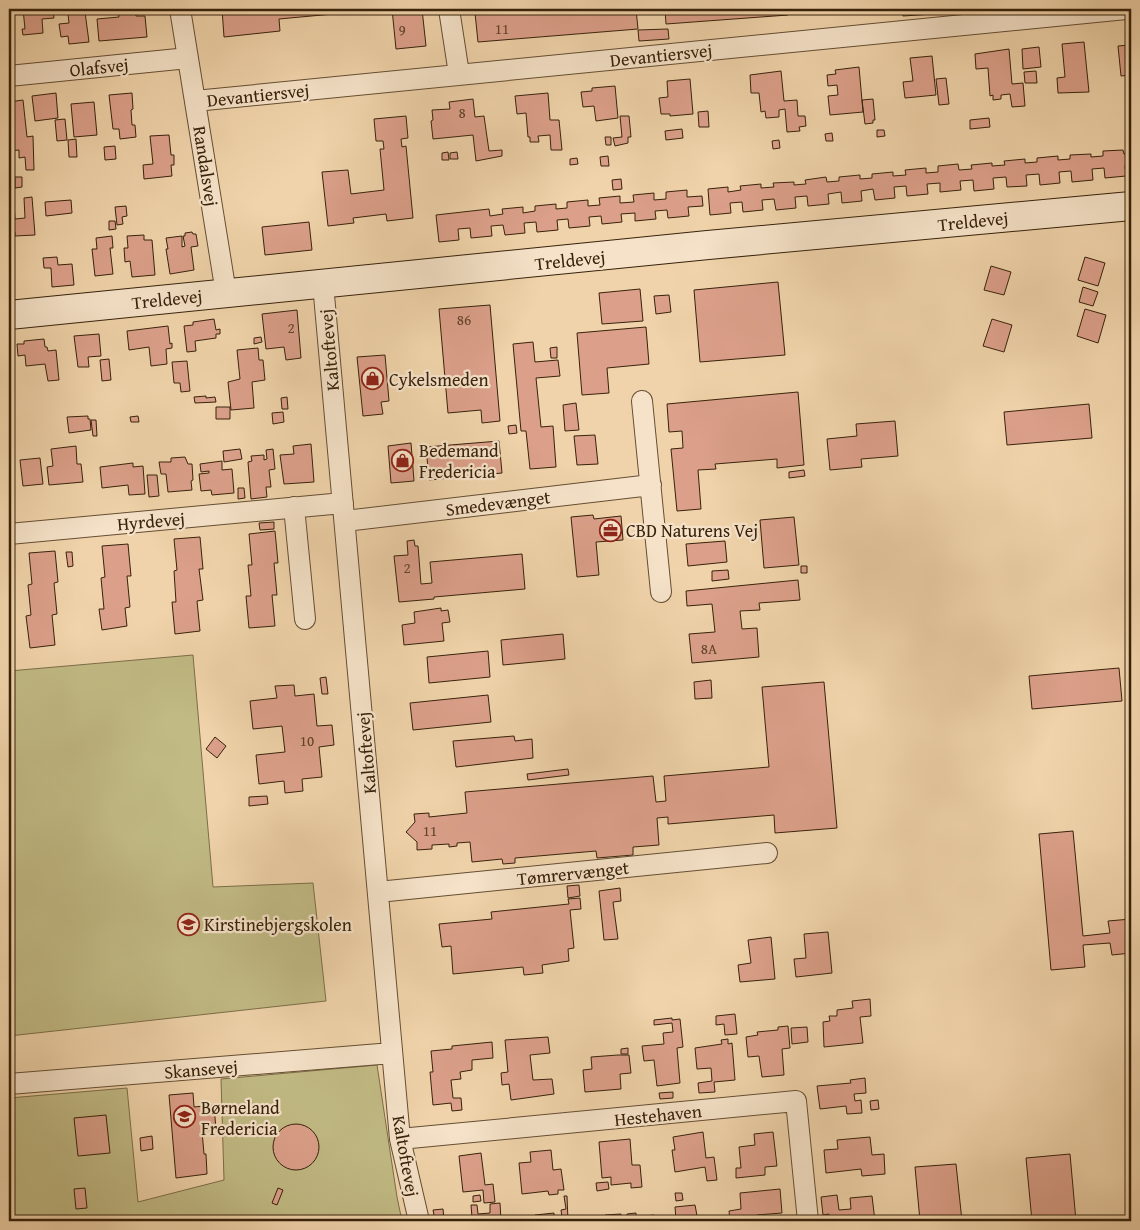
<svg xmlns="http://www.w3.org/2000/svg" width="1140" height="1230" font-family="'Gentium Book Plus',serif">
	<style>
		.green { fill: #c1ba84; stroke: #7c6e48 }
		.building { fill: #dca08a; stroke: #37220b }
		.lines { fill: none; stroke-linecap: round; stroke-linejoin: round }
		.street-casing { stroke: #654e33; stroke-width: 22 }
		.secondary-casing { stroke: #37220b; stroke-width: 30 }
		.street { stroke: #f5e2c8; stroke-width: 20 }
		.secondary { stroke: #f5e2c8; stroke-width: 28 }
		.labels { text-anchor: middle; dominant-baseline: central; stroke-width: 4.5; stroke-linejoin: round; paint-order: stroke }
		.number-label { font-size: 15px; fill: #60422b }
		.street-label { font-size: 18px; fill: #37220b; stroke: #f5e2c8 }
		.poi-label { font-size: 18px; fill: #37220b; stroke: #f5e2c8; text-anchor: start }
	</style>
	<rect width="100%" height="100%" fill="#f0d3aa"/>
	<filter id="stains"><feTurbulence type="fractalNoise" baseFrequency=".004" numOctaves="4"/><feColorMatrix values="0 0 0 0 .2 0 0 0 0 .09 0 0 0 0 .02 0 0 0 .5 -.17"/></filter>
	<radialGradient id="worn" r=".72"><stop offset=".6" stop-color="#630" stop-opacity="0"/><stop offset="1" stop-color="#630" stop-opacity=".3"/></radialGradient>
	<path class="green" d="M193,655L213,887L313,883L326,1001L9,1036V671Z
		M377,1065L397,1197L402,1221H9V1098L127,1088L138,1202L224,1180L221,1079Z"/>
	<path class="building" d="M23,9H60V10L53,11L54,18L42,19L43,33L23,35L22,29H25Z
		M118,9H135L136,16H145L147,37L99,41L97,19L119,17Z
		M222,9H387L279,19L280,31L224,37Z
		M392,9H422L426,46L396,49Z
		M528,9H636L638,29L478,42L475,13Z
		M665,9H828L788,12V15L666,24Z
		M903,9H933V14L903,16Z
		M85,12L89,42L69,44L68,36L61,37L59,24L69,23L68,14Z
		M668,29L669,39L639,41L638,30Z
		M1129,38H1131V75L1121,76L1118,46L1130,45Z
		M1084,42L1089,92L1058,93L1057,78L1065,77L1062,44Z
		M1039,47L1041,67L1023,69L1022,49Z
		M1009,49L1012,84L1023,83L1025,106L1012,107L1010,94L1001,95V99L993,100V95L990,96L988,68L976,69L975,54Z
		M932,56L936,95L905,98L903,82L913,81L910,58Z
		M859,67L863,112L830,115L828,96L838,95L837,85L828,86L827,75L836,74L835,70Z
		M781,71L784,101L797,100L798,116H805L806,126L799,127L800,131L787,132L785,109L779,110V117L766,118L765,111L761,112L759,93H751L750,75Z
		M1036,71L1037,83H1025L1024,72Z
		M946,78L949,104L939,105L936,79Z
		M690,79L693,114L670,116V114H661L659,98L668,97L667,81Z
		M615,86L618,118L596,121L594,106L583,107L581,92L592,91V88Z
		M56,93L58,118L35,121L32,96Z
		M132,93L133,109L131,110L132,125H135L136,137L120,139L119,129H113L109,95Z
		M548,93L550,120H559L562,150H551L550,135L538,136L539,142H530V137H528L526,113L517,114L515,96Z
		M473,99L475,117L484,116L489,151L502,150V156L476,161L473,135L433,139L431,121L433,120L432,110L450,109L449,102Z
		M873,99L875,120H873V123L865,124L862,100Z
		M23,100L27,137L33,136L34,170H26L25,157L19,158V150L9,151V102Z
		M94,102L97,135L74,137L71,104Z
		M708,111L709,127H699L698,112Z
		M406,116L408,138L401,139L402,147L406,146L413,218L387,221L386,214L353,218L354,223L328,226L322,172L348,170L351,194L384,190L380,149H384L383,141H376L374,119Z
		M620,116H629L631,137H628V143L615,146L613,138L622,137Z
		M989,118L990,127L970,129V120Z
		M65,119L67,140L57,141L55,120Z
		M682,129L683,138L666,140L665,131Z
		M877,130H884L885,136L877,137Z
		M832,133L833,141H826L825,134Z
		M169,135L171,155H174V165H171L172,176L144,179L143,165L153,164L150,136Z
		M605,137H611V145H606Z
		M76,139L77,157H69L68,140Z
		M779,140L780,148L773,149L772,141Z
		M115,146L116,159L105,160L104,147Z
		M1123,150L1124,154L1131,153V165L1125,166L1126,176L1105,178L1104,168L1092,169L1093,180L1072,182L1071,171L1059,172L1060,183L1040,185L1039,174L1026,175L1027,186L1007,187L1006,177L993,178L994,189L974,191L973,180L960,181L961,190L940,192V183L927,184L928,194L907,196L906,186L894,187L895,198L875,200L873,189L861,191L862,201L842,203L841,192L828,194L829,204L808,206L807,196L795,197L796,208L776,210L774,199L762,200L763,210L743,212L742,202L730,203L731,213L710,215L708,189L728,187V192L741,190L740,186L761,184V188L774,187L773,183L794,182V185L806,184L805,180L826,177L827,182L839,181V177L860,175V179L872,178V174L893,172V176L906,175L905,170L926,168V173L938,172V166L958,164L959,170L972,169L971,165L992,163V166L1005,165L1004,161L1025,159V163L1037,162V158L1058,156V160L1070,159V155L1091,154V157L1103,156V151Z
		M448,152L449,160H442V153Z
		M457,152L458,159H450V153Z
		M608,156L609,166H601L600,157Z
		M577,158L578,164L570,165V159Z
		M15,177H22V187L15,188Z
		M621,179L622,189L613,190L612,180Z
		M687,190V197L702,196L703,206L688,207L689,216L668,218L667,210L655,211L656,219L635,221V213L621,214L622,222L602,224L601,216L589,217L590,226L569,228L568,219L557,220L558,230L537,232L536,222L524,223L525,233L505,235L503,225L491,226L492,236L471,238L470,228L458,229L459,240L439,242L436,215L489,209L490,216L503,214L502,209L523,207V213L535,211V206L556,204V209L567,208V202L588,200V206L600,205L599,198L620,196V203L634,202L633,195L654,193V200L666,199V192Z
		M32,197L35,235L15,236V232L9,233V204L14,203L15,219L25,218L24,198Z
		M71,200L72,213L46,216L45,202Z
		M126,206L127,216L122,217L123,224L117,225L115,207Z
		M109,221H115L116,229L109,230Z
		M309,222L312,250L265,255L262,227Z
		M192,232L193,234H196L198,246L191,247L194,270L170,274L166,249H168L166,238L182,236V247L185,246L183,236H185V233Z
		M144,235V240H152L155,275L132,277L130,261L125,262L124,248H128L127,236Z
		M112,236L113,248H110L113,274L95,276L92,249H97L96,238Z
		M57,257L58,265L72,264L74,285L52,287L51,268H44L43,258Z
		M1085,257L1105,263L1098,286L1078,280Z
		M991,266L1011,272L1004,295L984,290Z
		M778,282L785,355L700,362L694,290Z
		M1083,287L1098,292L1093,306L1079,302Z
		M640,289L643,321L602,324L599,293Z
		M669,295L671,312L656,314L654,296Z
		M490,305L500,421L482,423L481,410L448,413L439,309Z
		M1085,309L1106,315L1098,343L1077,336Z
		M297,310L301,358L286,360L284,347L266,349L262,314Z
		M214,319L216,330L220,329V334H216V338L195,341L196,351L187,352L184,326L193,325V322Z
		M992,319L1012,325L1004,352L983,346Z
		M168,326L170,344L172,343V348L166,349L167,364L151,366L149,347L129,350L127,331Z
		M646,327L649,364L607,368L609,393L582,395L577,333Z
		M99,334L101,356L88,357L89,367H78L74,336Z
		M261,337L262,342L254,344V338Z
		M44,339L45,347H47L48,351L56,350L59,380L48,381L45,364L26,366L25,355L18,356L17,344H24V341Z
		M533,342L535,362L558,360L560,376L536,378L541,427L553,426L556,467L530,469L526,431H521L513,344Z
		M557,347V358H551L550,348Z
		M258,348L259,360H263L265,380L252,382L254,408L231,410L228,382L240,379L237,350Z
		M385,355L389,401L381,402L383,414L363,416L357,357Z
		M109,359L111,380L102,381L100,360Z
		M187,361L190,391L181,392L180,383H174L172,362Z
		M798,392L804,465L777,468V459L715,464L716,469L698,470L701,509L677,511L671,449L683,448L682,431L669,432L667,404Z
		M206,396V398L215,397L216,402L195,403L194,397Z
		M287,397L288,409H282L281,398Z
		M576,403L579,430L565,431L563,405Z
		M1089,404L1092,438L1007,445L1004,412Z
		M216,407H230V419H216Z
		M283,412L284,422L273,424L272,413Z
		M88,416V419H90L91,430L69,433L67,417Z
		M138,416L139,422H131L130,417Z
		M91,420H96L97,436H93Z
		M895,421L898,456L861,459L862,467L830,470L827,439L857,436L856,424Z
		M516,425L517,433L509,434L508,426Z
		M595,435L598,464L577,465L574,436Z
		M499,441L502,473L429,480L426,447Z
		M411,443L414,481L391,483L388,446Z
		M311,444L314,482L284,484L280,455L294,454L293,446Z
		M76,446L77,464H81L83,482L49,485L47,467L53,466L51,449Z
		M240,449L242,459L224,462L223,451Z
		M273,449L275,469L269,470L271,487H266L267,497L251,499L248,462L252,461L251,456L264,455V460L267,459L266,450Z
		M185,457L188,464H192L193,480L191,481L192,490L168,492L166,474H161L159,462H171V458Z
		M40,458L43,484L23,486L20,460Z
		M222,461V470L232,469L234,493L212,495L211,490L201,491L199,474L209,473V471L201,472L200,464Z
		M133,463V467L143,466L145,494L129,495L128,485L102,488L100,467Z
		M804,470L805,476L789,478V472Z
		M147,475H157L159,496L149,497Z
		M238,488H244L245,498L238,499Z
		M593,515L594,519L621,516L623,540L596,542L599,575L577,577L571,517Z
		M794,517L799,565L764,568L760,520Z
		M274,522V529L260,530L259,523Z
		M275,531L278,563H274L277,595H272L275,626L249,628L246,596H251L248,565H252L249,534Z
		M200,537L203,569H199L203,600L197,601L200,631L175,634L172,602H176L174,571L177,570L174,539Z
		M414,540L415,546H418L421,584L432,583L430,562L522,554L525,589L434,597V599L399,602L394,556L408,555L407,541Z
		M725,541L727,562L688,566L686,544Z
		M128,544L131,576H127L130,607L125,608L127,626L102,630L99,609H104L101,578L105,577L102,546Z
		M55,551L58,582L54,583L57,614L52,615L55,645L30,648L26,616L31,615L28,585L32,584L29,553Z
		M66,552H72L73,566L68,567Z
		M801,566H807V573H801Z
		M728,570L729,579L712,581V571Z
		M798,580L800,600L759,603L760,610L740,611L742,629L757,628L759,657L692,663L689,634L715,632L712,604L687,606L686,591Z
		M441,608V611L448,610L450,622L442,623L444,641L404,645L402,625L415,623L414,612Z
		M563,634L565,659L503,665L501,640Z
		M488,651L490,677L429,683L427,657Z
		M1119,668L1122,701L1032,709L1029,676Z
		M326,677L328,694H322L320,678Z
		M711,680L712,698L695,699L694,682Z
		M824,682L837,828L775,833L774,815L668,824V817L657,818L659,845L633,847V855L597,858L596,851L515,858V863L503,864L502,859L472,862L470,842L457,843V846L449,847V844L432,845V849L417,850V842L406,832L415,822L414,814L429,813V817L467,813L465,792L653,776L656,802L666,801L664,776L769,767L762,687Z
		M294,685L295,696L314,694L317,726L332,725L334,745L319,747L322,777L302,779L303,791L285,793L284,781L259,784L256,755L285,752L282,726L253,729L250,701L277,698L275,686Z
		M488,695L491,722L413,730L410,703Z
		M514,736L515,741L532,739L533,758L456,767L453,741Z
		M215,737L226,746L217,758L206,749Z
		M568,769L569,775L528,780L527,774Z
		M267,796L268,804L249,806V797Z
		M1073,831L1083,936L1110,933L1108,921L1131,919V953L1112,955L1110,943L1083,945L1085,967L1051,970L1039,834Z
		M579,885L580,896L568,898L567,886Z
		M620,888L621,901L613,902L618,939L604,940L599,891Z
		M580,898L581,909L570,910L574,948L568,949L569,961L542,965L543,973L524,975L523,967L453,974L451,946L442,947L439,924L492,919L491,912L569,904L568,899Z
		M828,932L832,973L796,977L794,959L806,958L804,934Z
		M771,937L775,979L740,982L738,965L751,963L748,940Z
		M870,999L871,1016L860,1017L863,1043L824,1047L823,1022L830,1021L829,1016H837V1010L853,1008L852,1001Z
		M735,1014L737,1034L725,1035L724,1024L716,1025V1016Z
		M672,1018V1020L680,1019L683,1047L677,1048L680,1083L657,1086L654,1060L644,1061L642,1046L664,1044L663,1033L673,1032L672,1023L654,1025V1020Z
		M788,1026L790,1048L782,1049L784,1075L762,1077L759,1056L748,1057L746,1037L758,1035L757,1032L778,1030V1027Z
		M807,1027L808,1042L792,1044L791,1028Z
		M548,1037L550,1053L530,1055L533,1080L552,1079L554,1094L511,1100L509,1084L502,1085L501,1073L508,1072L505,1040Z
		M728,1039V1044L732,1043L735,1080L714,1082L715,1092L699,1093L698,1083L712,1081L711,1068L697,1069L695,1048L722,1044L721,1040Z
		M492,1042L493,1058L472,1060V1070L460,1072L461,1079L451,1080L453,1098H461L462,1110L452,1111L451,1103L433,1105L430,1072H433L431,1051L452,1049V1046Z
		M628,1048V1054H621V1049Z
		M618,1055H629L631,1073L620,1074L621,1089L585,1092L583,1070L592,1069L591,1057Z
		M865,1078L866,1093L854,1094L855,1101L861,1100L862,1113L847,1114L846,1106L820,1109L817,1086L851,1083L850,1080Z
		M673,1092V1098L660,1099L659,1093Z
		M193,1093L194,1107L214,1105L216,1130L202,1131L204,1154H206L207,1174L176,1178L169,1095Z
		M878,1100L879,1109L871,1110L870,1101Z
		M106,1115L110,1153L78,1156L74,1118Z
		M273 1147a23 23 0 1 1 46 0a23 23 0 1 1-46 0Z
		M703,1132L706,1158L714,1157L717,1180L707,1181L705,1167L675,1172L672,1150H675L673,1137Z
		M773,1132L777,1166L765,1167V1175L736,1178V1168H741L739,1147L755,1145L754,1134Z
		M152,1136L153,1149L141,1151L140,1138Z
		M870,1137L872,1155L884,1154L885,1174L862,1176L861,1169L826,1173L824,1150L838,1149L837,1140Z
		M630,1139L632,1165H640L642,1187L631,1188V1183L611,1185V1177L602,1178L599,1142Z
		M551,1150L553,1170L561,1169L564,1190H558V1194L549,1195L548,1191L522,1194L519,1163L531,1162L530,1152Z
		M481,1153L485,1185L493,1184L495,1202L484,1203L483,1190L463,1192L459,1156Z
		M1070,1154L1076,1221H1032L1026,1158Z
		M956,1164L962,1221H920L915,1167Z
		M608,1182L609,1189L597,1191L596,1183Z
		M85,1188L87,1208L76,1209L74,1189Z
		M278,1188L283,1190L277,1205L272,1203Z
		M780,1189L782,1213L757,1215L755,1221H730L729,1211L741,1209L740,1193Z
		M675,1193H682L683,1200L676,1201Z
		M480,1195L481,1201L473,1202V1196Z
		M837,1195L839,1210L851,1209L850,1198L872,1196L875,1221H830L829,1214L823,1215L821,1197Z
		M564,1196H567L568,1221H535V1215L554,1213V1218L562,1217L561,1210L566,1209Z
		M500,1203L501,1221H475V1217H472L471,1205H477L478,1214L490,1213V1204Z
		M695,1205L698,1221H657L676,1220L675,1207Z
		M443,1209L444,1219L435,1220L433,1210Z
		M636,1213V1217L654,1215L655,1221H626L627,1214Z
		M621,1214V1221H606L605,1215Z"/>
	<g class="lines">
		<defs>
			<path id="street" d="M180,9L226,293
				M449,9L459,74
				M9,76L188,58
				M195,101L1126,9
				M323,284L400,1139L419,1221
				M642,401L661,592
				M294,507L305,619
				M345,521L651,485
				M9,534L343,503
				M378,892L767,853
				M9,1084L392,1053
				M400,1139L796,1101L808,1221"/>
			<path id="secondary" d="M9,315L708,245L1131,206"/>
		</defs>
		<use href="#street" class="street-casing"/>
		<use href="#secondary" class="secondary-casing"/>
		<use href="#street" class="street"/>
		<use href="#secondary" class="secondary"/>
	</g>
	<defs>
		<symbol id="shop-ring" viewBox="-11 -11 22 22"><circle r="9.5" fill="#f5e2c8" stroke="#8f2418" stroke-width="1.5"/><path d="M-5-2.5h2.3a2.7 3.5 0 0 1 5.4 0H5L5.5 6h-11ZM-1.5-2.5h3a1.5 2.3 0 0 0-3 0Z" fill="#8f2418"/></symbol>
		<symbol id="office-ring" viewBox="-11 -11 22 22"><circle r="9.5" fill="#f5e2c8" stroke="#8f2418" stroke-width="1.5"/><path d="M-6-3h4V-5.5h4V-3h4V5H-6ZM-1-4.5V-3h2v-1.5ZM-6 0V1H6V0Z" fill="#8f2418"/></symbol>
		<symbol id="school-ring" viewBox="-11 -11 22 22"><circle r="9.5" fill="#f5e2c8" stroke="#8f2418" stroke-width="1.5"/><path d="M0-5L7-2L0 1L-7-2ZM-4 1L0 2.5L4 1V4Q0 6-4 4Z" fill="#8f2418"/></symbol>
	</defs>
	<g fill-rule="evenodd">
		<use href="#shop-ring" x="360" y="366" width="25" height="25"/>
		<use href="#shop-ring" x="390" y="448" width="25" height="25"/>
		<use href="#office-ring" x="598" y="518" width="25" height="25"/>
		<use href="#school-ring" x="176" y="912" width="25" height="25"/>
		<use href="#school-ring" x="172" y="1104" width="25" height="25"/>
	</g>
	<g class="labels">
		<g class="number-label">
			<text x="502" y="28">11</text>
			<text x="402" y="29">9</text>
			<text x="462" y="112">8</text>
			<text x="464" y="319">86</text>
			<text x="291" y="327">2</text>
			<text x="407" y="567">2</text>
			<text x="709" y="648">8A</text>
			<text x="307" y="740">10</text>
			<text x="430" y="830">11</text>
		</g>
		<g class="street-label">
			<text transform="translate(661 55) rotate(-6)">Devantiersvej</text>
			<text transform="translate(99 67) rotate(-6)">Olafsvej</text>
			<text transform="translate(258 95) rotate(-6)">Devantiersvej</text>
			<text transform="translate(206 166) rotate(81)">Randalsvej</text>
			<text transform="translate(973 221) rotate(-6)">Treldevej</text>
			<text transform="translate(570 260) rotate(-6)">Treldevej</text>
			<text transform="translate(167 299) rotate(-6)">Treldevej</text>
			<text transform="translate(329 350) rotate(-95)">Kaltoftevej</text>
			<text transform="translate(498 503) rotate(-7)">Smedevænget</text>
			<text transform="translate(151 521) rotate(-5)">Hyrdevej</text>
			<text transform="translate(366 753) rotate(-95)">Kaltoftevej</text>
			<text transform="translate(573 873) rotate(-6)">Tømrervænget</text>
			<text transform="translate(201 1069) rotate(-5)">Skansevej</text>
			<text transform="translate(658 1115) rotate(-6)">Hestehaven</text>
			<text transform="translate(406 1156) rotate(80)">Kaltoftevej</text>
		</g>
		<g class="poi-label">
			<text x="389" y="379">Cykelsmeden</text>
			<text x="419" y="450">Bedemand<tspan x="419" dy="21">Fredericia</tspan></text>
			<text x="626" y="530">CBD Naturens Vej</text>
			<text x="204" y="924">Kirstinebjergskolen</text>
			<text x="201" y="1107">Børneland<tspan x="201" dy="21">Fredericia</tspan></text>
		</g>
	</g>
	<rect width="1140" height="1230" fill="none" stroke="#f0d3aa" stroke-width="30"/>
	<rect x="10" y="10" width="1120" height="1210" fill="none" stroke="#37220b" stroke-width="2.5"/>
	<rect x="15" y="15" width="1110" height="1200" fill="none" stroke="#37220b"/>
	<rect width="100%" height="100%" filter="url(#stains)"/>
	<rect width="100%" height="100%" fill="url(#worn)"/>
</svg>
